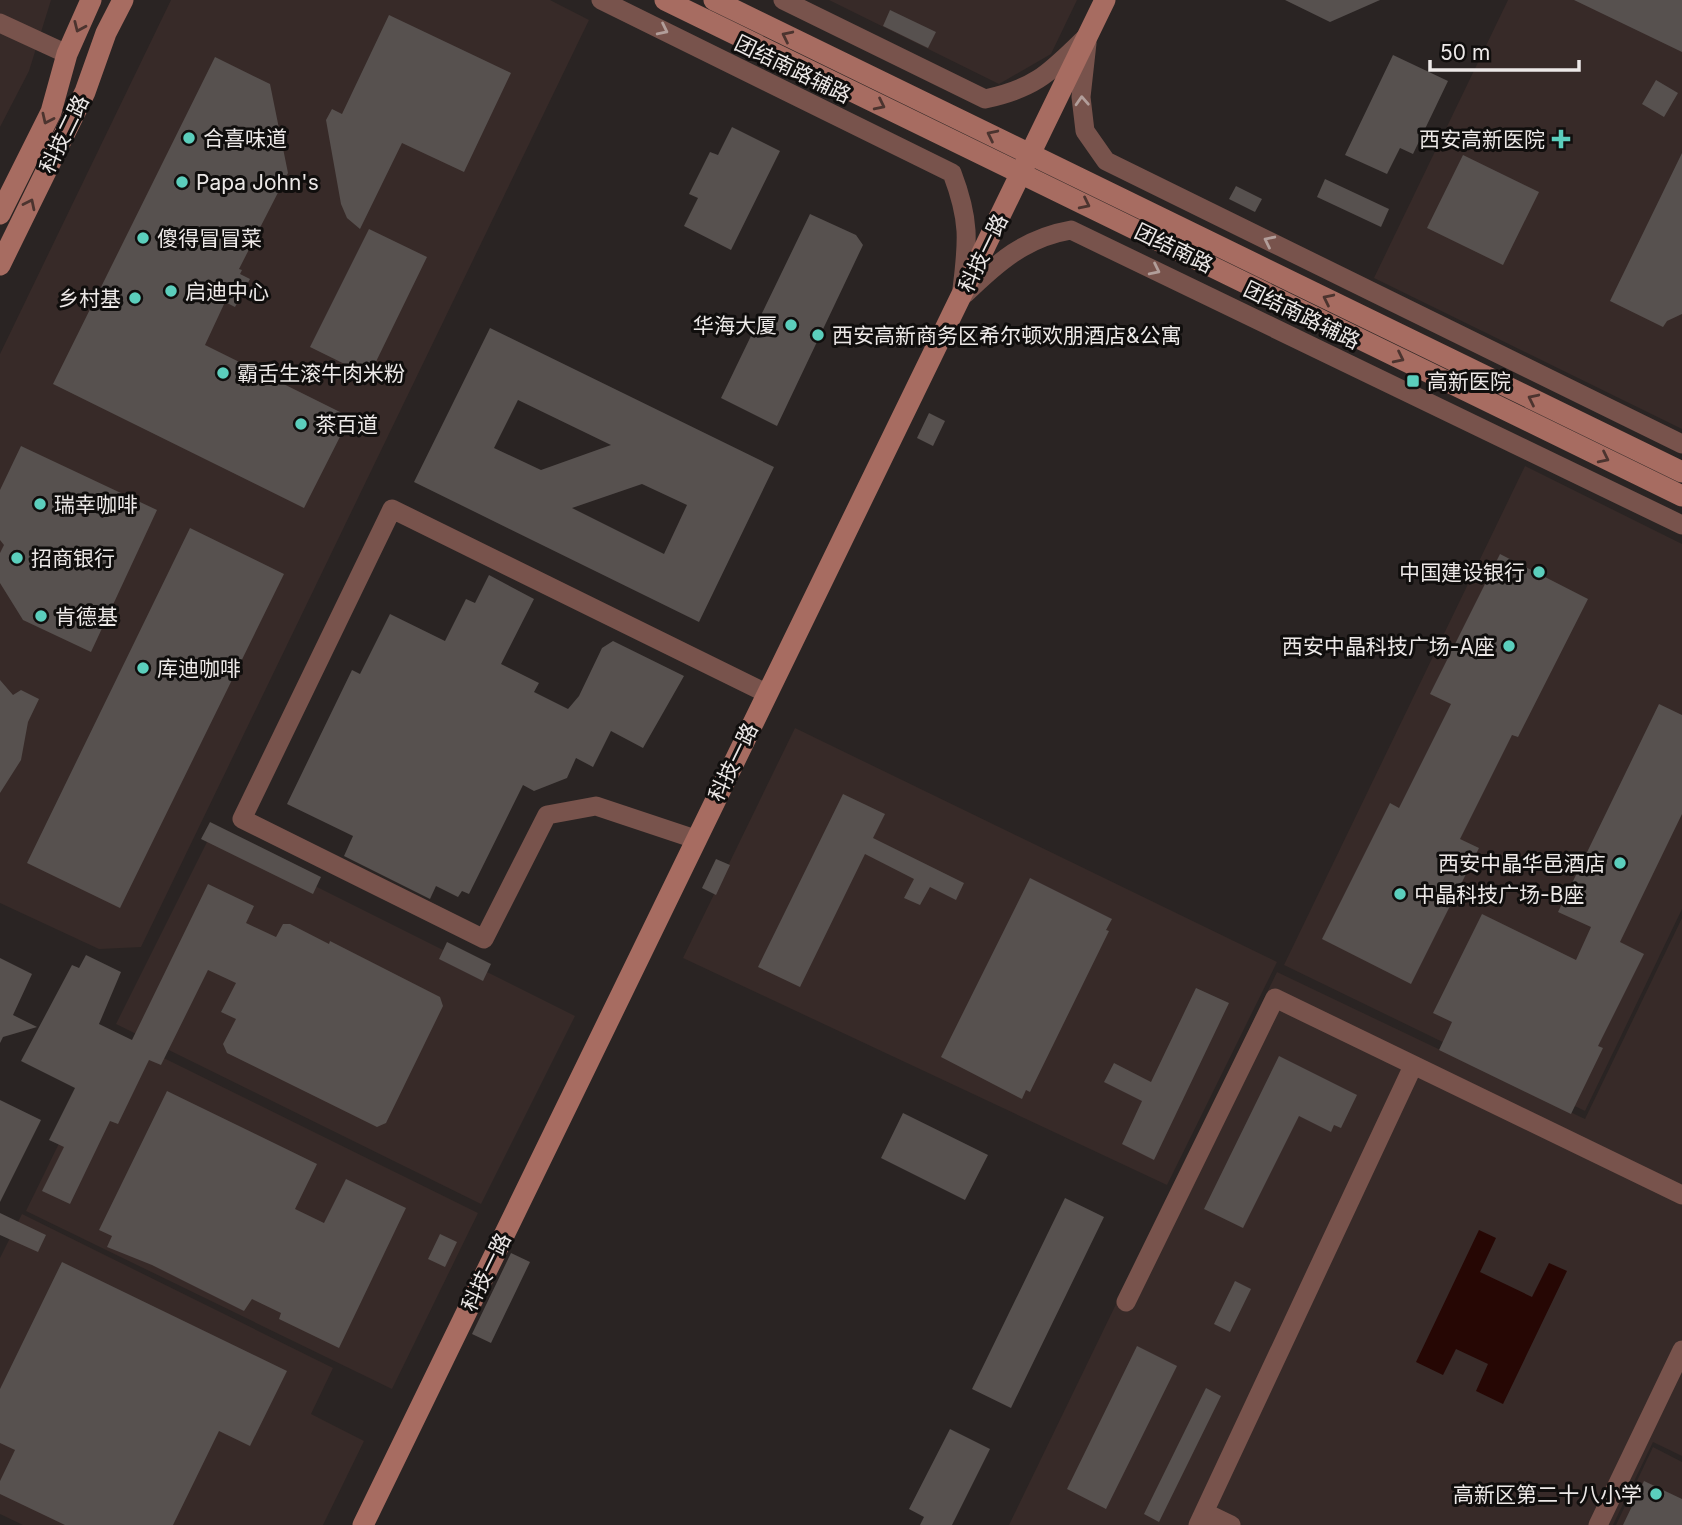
<svg xmlns="http://www.w3.org/2000/svg" width="1682" height="1525" font-family="Inter,'Noto Sans SC',sans-serif">
	<style>
		.built { fill: #372a28 }
		.water { fill: #260704 }
		.building { fill: #57514f; fill-rule: evenodd }
		.lines { fill: none; stroke-linecap: round; stroke-linejoin: round }
		.street { stroke: #78534c; stroke-width: 19 }
		.secondary { stroke: #a76c61; stroke-width: 21 }
		.oneway { stroke: #4c342f }
		.oneway2 { stroke: #b29e9a }
		.poi-dot { fill: #5bcebc; stroke: #100e0d; stroke-width: 2.5 }
		.labels { text-anchor: middle; dominant-baseline: central; stroke-width: 6; stroke-linejoin: round; paint-order: stroke }
		.street-label { font-size: 21px; fill: #ece8e7; stroke: #100e0d }
		.poi-label { font-size: 21px; fill: #ece8e7; stroke: #100e0d; text-anchor: start }
	</style>
	<rect width="100%" height="100%" fill="#2a2423"/>
	<path class="built" d="M0,0H51L29,71L0,127Z
		M171,0H550L589,20L141,947L99,949L0,903V354Z
		M829,0H1077L1051,54L999,84Z
		M1508,0H1682V429L1374,278Z
		M1525,466L1682,544V909L1585,1111L1284,965Z
		M795,728L1277,962L1167,1185L683,958Z
		M211,834L575,1016L481,1204L116,1024Z
		M1682,918V1456L1653,1442L1613,1525H1009L1277,972L1585,1119Z
		M113,1033L478,1213L392,1389L26,1211Z
		M22,1214L333,1368L311,1414L364,1441L323,1525H23L0,1514V1258Z
		M1653,1447L1682,1462V1525H1616Z"/>
	<path class="water" d="M1479,1230L1496,1238L1480,1272L1532,1297L1549,1263L1567,1271L1503,1404L1476,1391L1488,1364L1456,1349L1443,1375L1416,1362Z"/>
	<path class="building" d="M1285,0H1380L1330,22Z
		M1574,0H1682V52Z
		M890,10L936,32L928,48L883,26Z
		M389,15L511,73L464,172L402,143L360,229L347,218L341,204L326,120L332,109L342,114Z
		M1393,55L1448,81L1413,154L1400,148L1387,174L1345,155Z
		M215,57L270,84L288,173L239,269L242,270L240,274L250,279L235,307L225,302L205,345L350,417L304,508L53,384Z
		M1656,80L1678,93L1664,117L1642,104Z
		M732,127L780,151L731,250L684,226L698,198L689,194L710,152L718,155Z
		M1682,153V314L1667,321L1663,327L1610,301Z
		M1463,155L1539,192L1503,265L1427,228Z
		M1325,179L1389,209L1381,227L1317,197Z
		M1236,186L1262,199L1255,212L1229,199Z
		M810,214L856,235L863,245L777,426L721,398Z
		M369,229L427,257L369,376L310,347Z
		M490,328L774,467L699,622L414,482ZM518,400L611,445L541,470L494,448ZM642,484L687,505L664,554L572,508Z
		M929,413L945,421L933,446L917,438Z
		M21,446L157,510L91,652L23,620L0,583V553L4,545L0,540V490Z
		M190,528L284,574L120,908L27,863Z
		M1500,554L1588,599L1518,737L1512,735L1460,839L1479,848L1411,984L1322,939L1390,803L1399,808L1451,704L1430,694Z
		M489,575L534,599L501,664L539,683L534,692L568,709L579,696L602,648L613,641L684,676L643,748L611,731L593,767L576,758L567,778L534,791L523,785L469,894L462,891L458,897L436,886L430,899L344,856L353,836L287,804L352,670L360,674L390,614L445,641L466,599L475,603Z
		M0,680L13,695L21,690L39,699L28,722L21,760L0,793Z
		M1659,704L1682,715V814L1620,942L1644,954L1598,1046L1603,1048L1571,1114L1439,1050L1452,1022L1433,1013L1482,914L1576,960L1591,927L1558,912Z
		M843,794L885,814L873,838L964,883L956,900L930,887L920,905L904,898L914,879L865,854L800,987L758,967Z
		M210,822L321,877L313,894L201,839Z
		M716,859L730,865L716,895L702,888Z
		M1030,878L1112,919L1106,930L1109,931L1030,1092L1026,1090L1022,1099L941,1057Z
		M208,884L254,906L246,923L276,937L283,924H290L329,944L330,941L440,997L443,1006L386,1123L377,1127L227,1053L223,1044L236,1019L221,1012L236,983L208,970L161,1065L149,1060L118,1124L110,1121L70,1204L42,1191L64,1147L49,1140L75,1088L21,1061L72,965L79,968L86,955L121,972L99,1024L132,1040Z
		M447,942L491,964L483,981L439,959Z
		M0,958L32,974L13,1015L37,1027L3,1037L0,1043Z
		M1196,988L1229,1003L1154,1160L1122,1144L1142,1101L1104,1082L1114,1063L1151,1082Z
		M1279,1056L1357,1095L1341,1128L1334,1125L1331,1132L1299,1116L1243,1228L1204,1209Z
		M167,1091L317,1164L295,1209L324,1223L346,1179L406,1208L339,1348L279,1319L281,1313L252,1299L244,1311L152,1265L107,1247L112,1236L99,1230Z
		M0,1100L41,1120L0,1202Z
		M903,1113L988,1155L965,1200L881,1158Z
		M1065,1198L1104,1217L1011,1408L972,1389Z
		M0,1213L46,1235L38,1252L0,1235Z
		M440,1234L457,1242L445,1267L428,1259Z
		M511,1253L530,1262L491,1343L472,1334Z
		M62,1262L287,1371L250,1446L219,1431L173,1525H65L0,1494V1481L15,1450L0,1443V1389Z
		M1235,1281L1251,1289L1230,1332L1214,1324Z
		M1137,1346L1177,1366L1106,1509L1067,1489Z
		M1206,1388L1221,1396L1159,1522L1144,1514Z
		M950,1429L990,1449L952,1525H920L924,1517L909,1509Z
		M1644,1481L1682,1499V1525H1623Z"/>
	<g class="lines">
		<path class="street" d="M601,0L952,173C970,220 968,241 962,289
			M783,0L985,99C1036,88 1049,73 1085,38
			M0,23L67,54
			M1087,43L1081,97L1085,131L1106,161L1682,444
			M965,294C998,262 1025,238 1071,230L1682,525
			M695,839L596,806L547,815L484,939L242,819L392,509L766,693
			M1126,1302L1275,998L1682,1195
			M1204,1512L1231,1525
			M1198,1525L1413,1066
			M1598,1525L1682,1350"/>
		<path class="secondary" d="M665,0L1682,496
			M714,0L1682,472
			M0,214L51,112L67,54L91,0
			M0,265L85,92L106,33L123,0
			M363,1525L1105,0"/>
	</g>
	<defs><path id="oneway-chevron" d="M-2-3.5L2.5 0L-2 3.5" fill="none" stroke-width="1.6" stroke-linecap="round" stroke-linejoin="round" transform="scale(1.75)"/></defs>
	<g class="oneway">
		<use href="#oneway-chevron" transform="translate(79 27) rotate(114)"/>
		<use href="#oneway-chevron" transform="translate(787 36) rotate(-154)"/>
		<use href="#oneway-chevron" transform="translate(880 105) rotate(26)"/>
		<use href="#oneway-chevron" transform="translate(47 119) rotate(115)"/>
		<use href="#oneway-chevron" transform="translate(992 135) rotate(-154)"/>
		<use href="#oneway-chevron" transform="translate(30 204) rotate(-64)"/>
		<use href="#oneway-chevron" transform="translate(1085 204) rotate(26)"/>
		<use href="#oneway-chevron" transform="translate(1328 299) rotate(-154)"/>
		<use href="#oneway-chevron" transform="translate(1399 358) rotate(26)"/>
		<use href="#oneway-chevron" transform="translate(1533 399) rotate(-154)"/>
		<use href="#oneway-chevron" transform="translate(1604 458) rotate(26)"/>
	</g>
	<g class="oneway2">
		<use href="#oneway-chevron" transform="translate(663 30) rotate(26)"/>
		<use href="#oneway-chevron" transform="translate(1082 101) rotate(-93)"/>
		<use href="#oneway-chevron" transform="translate(1269 241) rotate(-154)"/>
		<use href="#oneway-chevron" transform="translate(1155 270) rotate(26)"/>
	</g>
	<g class="poi-dot">
		<circle cx="189" cy="138" r="7"/>
		<path d="M1557.5 128.5h7v7h7v7h-7v7h-7v-7h-7v-7h7z"/>
		<circle cx="182" cy="182" r="7"/>
		<circle cx="143" cy="238" r="7"/>
		<circle cx="171" cy="291" r="7"/>
		<circle cx="135" cy="298" r="7"/>
		<circle cx="791" cy="325" r="7"/>
		<circle cx="818" cy="335" r="7"/>
		<circle cx="223" cy="373" r="7"/>
		<rect x="1406" y="374" width="14" height="14" rx="3.5"/>
		<circle cx="301" cy="424" r="7"/>
		<circle cx="40" cy="504" r="7"/>
		<circle cx="17" cy="558" r="7"/>
		<circle cx="1539" cy="572" r="7"/>
		<circle cx="41" cy="616" r="7"/>
		<circle cx="1509" cy="646" r="7"/>
		<circle cx="143" cy="668" r="7"/>
		<circle cx="1620" cy="863" r="7"/>
		<circle cx="1400" cy="894" r="7"/>
		<circle cx="1656" cy="1494" r="7"/>
	</g>
	<g class="labels">
		<g class="street-label">
			<text transform="translate(793 69) rotate(26)">团结南路辅路</text>
			<text transform="translate(64 134) rotate(-64)">科技二路</text>
			<text transform="translate(1174 248) rotate(26)">团结南路</text>
			<text transform="translate(983 253) rotate(-64)">科技一路</text>
			<text transform="translate(1302 315) rotate(26)">团结南路辅路</text>
			<text transform="translate(733 762) rotate(-64)">科技一路</text>
			<text transform="translate(486 1272) rotate(-64)">科技一路</text>
		</g>
		<g class="poi-label">
			<text x="203" y="138">合喜味道</text>
			<text x="1545" y="139" text-anchor="end">西安高新医院</text>
			<text x="196" y="182">Papa John's</text>
			<text x="157" y="238">傻得冒冒菜</text>
			<text x="185" y="291">启迪中心</text>
			<text x="121" y="298" text-anchor="end">乡村基</text>
			<text x="777" y="325" text-anchor="end">华海大厦</text>
			<text x="832" y="335">西安高新商务区希尔顿欢朋酒店&amp;公寓</text>
			<text x="237" y="373">霸舌生滚牛肉米粉</text>
			<text x="1427" y="381">高新医院</text>
			<text x="315" y="424">茶百道</text>
			<text x="54" y="504">瑞幸咖啡</text>
			<text x="31" y="558">招商银行</text>
			<text x="1525" y="572" text-anchor="end">中国建设银行</text>
			<text x="55" y="616">肯德基</text>
			<text x="1495" y="646" text-anchor="end">西安中晶科技广场-A座</text>
			<text x="157" y="668">库迪咖啡</text>
			<text x="1606" y="863" text-anchor="end">西安中晶华邑酒店</text>
			<text x="1414" y="894">中晶科技广场-B座</text>
			<text x="1642" y="1494" text-anchor="end">高新区第二十八小学</text>
		</g>
	</g>
	<path d="M1430 60v10h149v-10" fill="none" stroke="#ece8e7" stroke-width="3.5"/>
	<text x="1440" y="60" font-size="21" fill="#ece8e7" stroke="#100e0d" stroke-width="5" paint-order="stroke">50 m</text>
</svg>
